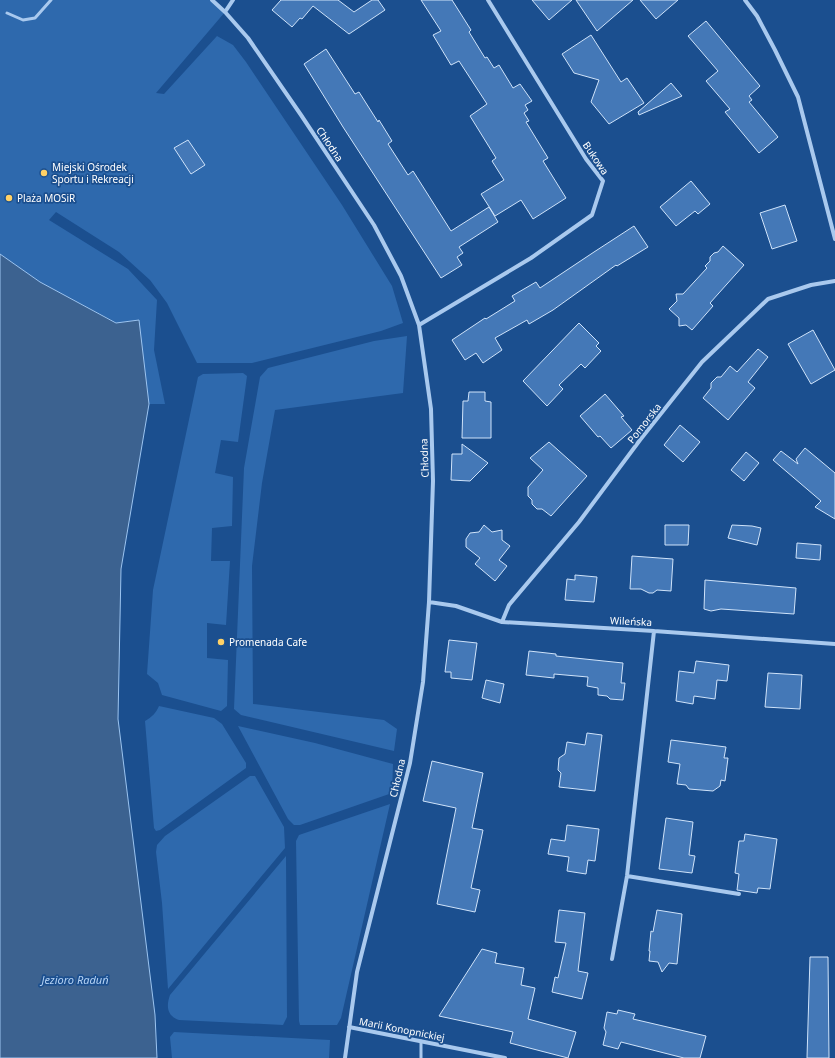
<svg xmlns="http://www.w3.org/2000/svg" width="835" height="1058" font-family="'Noto Sans',sans-serif">
	<style>
		.green { fill: #2e69ad }
		.water { fill: #3c6290; stroke: #9cc4f0 }
		.building { fill: #4478b7; stroke: #cfe3fa }
		.lines { fill: none; stroke-linecap: round; stroke-linejoin: round }
		.service { stroke: #a9c9ee; stroke-width: 3 }
		.minor { stroke: #a9c9ee; stroke-width: 4 }
		.poi-dot { fill: #ffd166; stroke: #1b4f8f; stroke-width: 1.5 }
		.labels { text-anchor: middle; dominant-baseline: central; stroke-width: 3.5; stroke-linejoin: round; paint-order: stroke }
		.street-label { font-size: 10px; fill: #fff; stroke: #1b4f8f }
		.poi-label { font-size: 10px; fill: #fff; stroke: #1b4f8f; text-anchor: start }
		.water-label { font-size: 11px; font-style: italic; fill: #b5d3f5; stroke: #1b4f8f }
	</style>
	<rect width="100%" height="100%" fill="#1b4f8f"/>
	<path class="green" d="M0,0H212L225,12L156,93L164,94L217,36L233,45L246,62L342,205L392,286L403,323L381,331L252,363H197L167,303L150,280L119,252L56,212L49,220L128,269L157,300L154,350L165,404H149L138,320L117,323L40,282L0,254Z
		M407,336L403,393L275,410L262,483L252,566L253,704L384,720L397,729L394,751L241,715L234,709L244,468L260,377L268,368L374,341Z
		M243,373L247,376L238,442L221,440L215,473L233,477L232,526L212,528L211,561H230L226,625L207,623V658L228,660L227,706L221,711L162,695L158,683L147,674L153,590L198,377L203,374Z
		M159,706L214,718L222,724L246,763V768L160,830L156,831L154,828L145,721C152,717 156,713 159,706Z
		M238,726L315,743L393,764L392,793L300,825H294L288,819Z
		M250,776H255L284,827L285,848L168,989L162,903L156,852L157,845L165,836Z
		M390,804L341,1018L337,1025H300L299,1021L296,841L299,835Z
		M286,856L287,1017L283,1025L179,1020C167,1016 166,1006 170,995Z
		M174,1032L330,1040L329,1058H172L170,1037Z"/>
	<path class="water" d="M0,254L40,282L116,323L139,320L149,404L121,569L118,719L155,1015L157,1058H0Z"/>
	<path class="building" d="M281,0H338L354,12L372,0H378L385,10L349,34L313,6L302,19L300,18L292,27L272,10Z
		M421,0H452L471,30L469,32L485,58L487,57L494,68L499,65L513,88L520,84L532,101L525,105L528,110L524,113L529,121L526,122L548,158L543,161L566,198L533,219L521,200L495,216L481,194L504,180L492,161L496,158L470,116L487,104L459,61L451,65L433,35L441,31Z
		M532,0H572L549,20Z
		M576,0H633L597,31Z
		M640,0H678L656,19Z
		M706,21L760,86L749,96L752,100L749,102L778,137L759,153L725,112L730,109L706,81L718,71L688,36Z
		M591,35L621,82L627,78L644,103L609,124L591,102L599,80L574,73L562,54Z
		M326,49L355,94L359,92L378,122L379,120L392,141L388,144L408,175L413,171L451,231L489,207L498,222L459,247L463,253L457,257L462,265L441,278L343,127L304,64Z
		M671,83L682,96L639,115L638,112Z
		M188,140L205,165L191,174L174,148Z
		M691,181L710,204L698,214L695,211L676,226L660,207Z
		M785,205L797,241L772,249L760,213Z
		M634,226L648,247L617,266L616,265L553,310L529,324L527,320L495,338L502,350L483,363L476,353L465,360L452,340L485,318L486,319L515,301L512,296L536,282L540,288L594,252Z
		M723,246L744,265L710,303L713,306L692,330L686,325L679,326V318L669,309L677,301L676,294H683L707,268L705,266L710,261V257L714,253L718,252Z
		M579,323L599,343L596,346L601,351L585,368L581,364L559,385L563,389L547,406L523,381Z
		M813,330L835,370L811,384L788,344Z
		M758,349L768,357L748,382L755,388L728,420L703,398L711,388V383L717,377H721L730,366L737,372Z
		M469,392H485V401L491,402V438H462L463,401H468Z
		M605,394L624,416L621,417L632,430L611,448L600,436L598,437L580,416Z
		M680,425L700,442L683,462L664,445Z
		M549,442L587,476L551,516L542,509H537L532,504V500L528,496V487L543,470L530,458Z
		M462,444L488,463L470,481L451,480L452,454H462Z
		M805,448L835,473V519L815,507L821,501L773,460L781,451L798,464L796,459Z
		M746,452L759,463L744,481L731,470Z
		M484,525L492,532L502,530V540L510,546L499,560L507,566L495,581L475,564L480,558L466,547V539L470,533L479,532Z
		M665,525H689L688,545H665Z
		M732,525L752,526L761,528L757,545L728,538Z
		M797,543L821,545L820,560L796,558Z
		M632,556L673,559L671,591L657,590L653,593H649L641,589H630Z
		M575,575L597,577L594,602L565,600L567,579L575,580Z
		M705,580L796,588L794,614L721,609L711,611L704,609Z
		M449,640L477,643L472,680L451,678V672H445Z
		M529,651L556,654V656L623,663L621,683H625L623,700L610,699L607,696L598,695V688L587,686L588,677L554,674V678L526,675Z
		M696,661L729,665L727,681L717,680L715,699L694,696L693,704L676,701L679,671L694,673Z
		M768,673L802,675L800,709L765,707Z
		M486,680L504,684L500,703L482,698Z
		M587,733L602,735L595,791L559,787L561,773L558,770L559,758L565,754L567,742L585,745Z
		M671,740L726,747L724,758H728L725,781L721,780L720,786L713,791L689,789L686,785L677,784L680,764L668,762Z
		M432,761L483,773L472,828L483,830L471,888L480,890L475,912L437,904L456,808L423,801Z
		M666,818L693,822L689,855L695,856L692,873L659,869Z
		M567,825L599,829L595,861L588,860L586,874L567,871L569,857L548,854L551,839L565,841Z
		M745,834L777,839L770,889L758,888L757,893L737,890L739,874L735,873L739,841H744Z
		M559,910L585,913L578,971L588,973L582,999L552,992L555,977L558,978L566,943L555,942Z
		M657,910L682,914L677,964L669,963L662,972L658,962L649,961L650,951H649L651,931L653,932Z
		M482,949L497,953L495,963L524,968L521,985L535,988L528,1019L576,1032L568,1058L510,1043L513,1032L439,1016Z
		M810,957H828L829,1058H807Z
		M618,1010L635,1014L633,1019L706,1036L700,1058H684L621,1042L618,1049L603,1045L606,1032L604,1028L607,1012L617,1014Z"/>
	<g class="lines">
		<path class="service" d="M7,13L23,20L35,18L51,0
			M421,1058V1041"/>
		<path class="minor" d="M212,0L225,12L248,38L301,115L374,225L401,276L419,325L431,409L433,481L429,602L423,682L410,763L357,972L345,1058
			M745,0L757,16L775,50L798,97L835,239
			M225,12L233,0
			M419,325L531,258L592,215L603,181L586,159L488,0
			M429,602L456,606L502,622L654,631L835,644
			M502,622L509,605L579,522L640,440L702,362L768,299L811,285L835,281
			M627,876L739,894
			M612,959L627,876L654,631
			M349,1027L505,1058"/>
	</g>
	<g class="poi-dot">
		<circle cx="44" cy="173" r="4"/>
		<circle cx="9" cy="198" r="4"/>
		<circle cx="221" cy="642" r="4"/>
	</g>
	<g class="labels">
		<g class="street-label">
			<text transform="translate(330 144) rotate(56)">Chłodna</text>
			<text transform="translate(596 158) rotate(56)">Bukowa</text>
			<text transform="translate(644 423) rotate(-52)">Pomorska</text>
			<text transform="translate(424 458) rotate(-92)">Chłodna</text>
			<text transform="translate(631 621) rotate(3)">Wileńska</text>
			<text transform="translate(397 778) rotate(-77)">Chłodna</text>
			<text transform="translate(402 1029) rotate(11)">Marii Konopnickiej</text>
		</g>
		<g class="poi-label">
			<text x="52" y="167">Miejski Ośrodek<tspan x="52" dy="12">Sportu i Rekreacji</tspan></text>
			<text x="17" y="198">Plaża MOSiR</text>
			<text x="229" y="642">Promenada Cafe</text>
		</g>
		<g class="water-label">
			<text x="75" y="979">Jezioro Raduń</text>
		</g>
	</g>
</svg>
